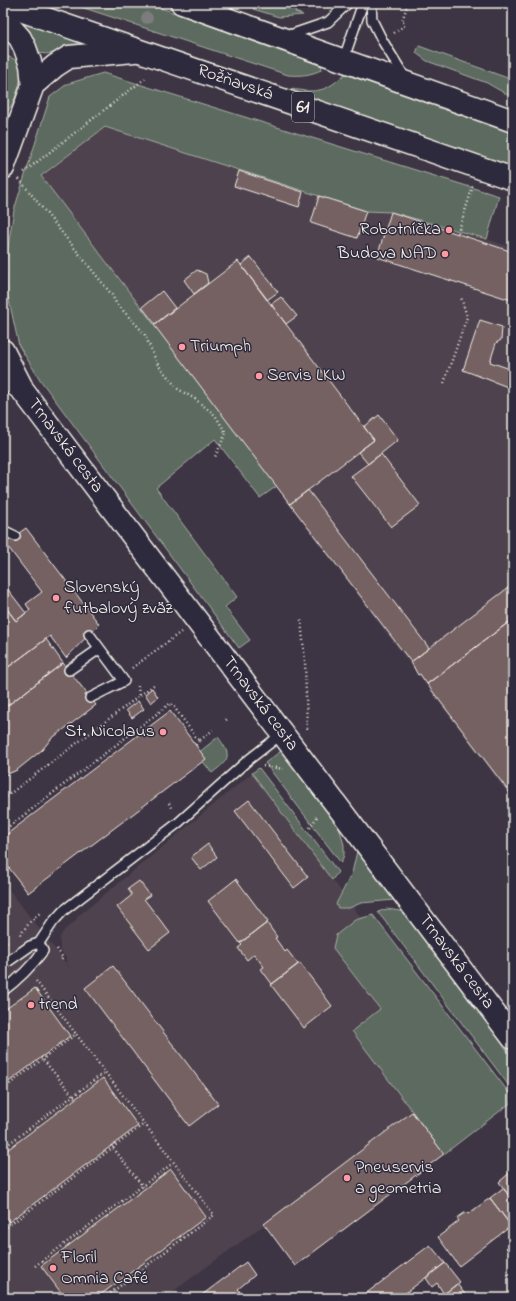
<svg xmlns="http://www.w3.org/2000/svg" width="516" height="1301" font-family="'Indie Flower',sans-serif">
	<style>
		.built { fill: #4e424d }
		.green { fill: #5c6a60; stroke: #a8aea4 }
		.building { fill: #746062; stroke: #f4f1e8 }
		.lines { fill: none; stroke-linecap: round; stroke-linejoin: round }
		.lane-casing { stroke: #f4f1e8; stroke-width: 12 }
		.secondary-casing { stroke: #f4f1e8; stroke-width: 25 }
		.primary-casing { stroke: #f4f1e8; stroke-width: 25 }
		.path { stroke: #f4f1e8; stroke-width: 2.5; stroke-dasharray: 1 3; stroke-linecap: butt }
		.lane { stroke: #2f2a3d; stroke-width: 9 }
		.secondary { stroke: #2f2a3d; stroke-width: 22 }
		.primary { stroke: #2f2a3d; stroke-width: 22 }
		.tree { fill: #7c7b7d }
		.poi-dot { fill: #ff9aa2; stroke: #2f2a3d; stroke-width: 1.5 }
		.labels { text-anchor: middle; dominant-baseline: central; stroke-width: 3; stroke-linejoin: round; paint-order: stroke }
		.shield { fill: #2f2a3d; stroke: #b9b5b5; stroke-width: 1 }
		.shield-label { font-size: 17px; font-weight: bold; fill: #f4f1e8 }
		.street-label { font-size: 18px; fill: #f4f1e8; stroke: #2f2a3d }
		.poi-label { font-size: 18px; fill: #f4f1e8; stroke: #2f2a3d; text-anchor: start }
	</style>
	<rect width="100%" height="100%" fill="#3d3544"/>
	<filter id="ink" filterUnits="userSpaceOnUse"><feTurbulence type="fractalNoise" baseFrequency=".025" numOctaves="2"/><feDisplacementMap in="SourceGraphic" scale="8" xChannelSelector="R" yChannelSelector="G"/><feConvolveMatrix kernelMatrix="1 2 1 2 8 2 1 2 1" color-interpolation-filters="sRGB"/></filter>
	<g filter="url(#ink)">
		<path class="built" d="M105,127L366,211L391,212L487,239L513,248V800L41,177Z
			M252,773L504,1107L295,1266L264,1225L164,1298H7L3,1292V882L72,971L66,962L67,959L60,950V937L65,929L76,921L77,917Z"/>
		<path class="green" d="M69,3H147L322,66L321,70C310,75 301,76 288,75Z
			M255,3H298L303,5H297L295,12L303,15L279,17L253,9Z
			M26,20L87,43C70,47 52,58 36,52L21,25Z
			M419,46L513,80V98L487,83L427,61L416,53Z
			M3,55C7,57 14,58 17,61C27,73 14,108 3,116Z
			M103,73L499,196L487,239L391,212L366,211L105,127L41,176L277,486L260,498L215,439L156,488L237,597L225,607L250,640L239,648L41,381L19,346L7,291L5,265L14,210L50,97L67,84Z
			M345,74L513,132V168L290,93L291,89C317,93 326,92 345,74Z
			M218,737C232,756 230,759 212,773L197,754Z
			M281,751L339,827L344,845V855L341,863L265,763Z
			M259,768L338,872L332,880L252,773Z
			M357,851L394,900L361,903L349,908H338L336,904L352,873Z
			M387,909L400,911L406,916L513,1058V1091L378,912Z
			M373,915L513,1098V1101L444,1154L352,1031L380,1009L333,948L336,935L355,920Z"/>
		<path class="building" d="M239,171L303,192L299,207L234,186Z
			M319,196L366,211L357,238L311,223Z
			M391,212L513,252V294L511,300L377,257Z
			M251,257L278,292L267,300L241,265Z
			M238,261L374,440L290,504L154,325Z
			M197,270L206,274L208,283L194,294L184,280Z
			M162,291L175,308L155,324L142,307Z
			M281,297L297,316L286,324L271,304Z
			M480,320L502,327L501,340L496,343L490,362L513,370V389L463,370Z
			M379,415L398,440L368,464L358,452L374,440L364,427Z
			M381,454L420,505L391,527L351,476Z
			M308,490L429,648L411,662L290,504Z
			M26,528L99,624L66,658L50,636L3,671V604L16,621L30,610L26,604L42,592L5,543Z
			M3,583L26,613L16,621L3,604Z
			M513,584V619L427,684L420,674L418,675L411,662Z
			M513,619V797L427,684Z
			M46,639L63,663L3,709V671Z
			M63,663L96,705L51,739L42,750L17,770L3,776V709Z
			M152,688L158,697L151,703L145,694Z
			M138,701L144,709L132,718L126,710Z
			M170,711L206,759L28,893L3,860V837Z
			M249,800L308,877L294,888L235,811Z
			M208,844L217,857L201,870L191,857Z
			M236,879L268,922L240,943L208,901Z
			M139,881L150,895L144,899L170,933L149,949L117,907L132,895L128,889Z
			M267,923L277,937L275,938L285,952L287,950L298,964L272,984L261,969L264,967L254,954L247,960L238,948L242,945L240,943Z
			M300,963L332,1006L304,1028L271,985Z
			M113,966L218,1104L189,1126L85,988Z
			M35,988L70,1036L3,1086V1011Z
			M103,1078L138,1126L9,1222L3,1214V1153Z
			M412,1112L444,1154L295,1266L264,1224Z
			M171,1169L206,1217L96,1298H65L41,1266Z
			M513,1170V1201L499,1182Z
			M503,1188L513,1201V1228L490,1198Z
			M490,1198L511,1226L459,1266L438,1237L459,1221L457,1218L466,1212L468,1214Z
			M512,1243L513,1255H512L506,1248Z
			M430,1245L445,1263L399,1298H360Z
			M246,1262L255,1275L238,1289L244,1298H198Z
			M445,1263L460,1282L444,1294L437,1283L432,1287L426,1278Z
			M457,1284L468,1298H439L444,1294Z"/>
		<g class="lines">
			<defs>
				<path id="lane" d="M371,3L372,20L382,40L406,79
					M287,36L328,22L348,3
					M343,61L363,3
					M3,530L15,536
					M89,634L124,681L90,698
					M69,670L99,649
					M3,965L30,946L39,943L53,922L63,911L178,823L247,761L283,733
					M3,991C19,979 31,967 43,951L39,943"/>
				<path id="secondary" d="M3,19L20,38L25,48L31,65L33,85L3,168
					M33,85L55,66L69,57L134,51
					M3,351L21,386
					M3,374L23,391L513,1038"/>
				<path id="primary" d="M182,3L513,121
					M3,4L513,179"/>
			</defs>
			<use href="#lane" class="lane-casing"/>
			<use href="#secondary" class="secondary-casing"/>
			<use href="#primary" class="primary-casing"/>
			<path class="path" d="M394,33L405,25L402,21L408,3
				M24,172L147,77
				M19,179L112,295L116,303L144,333L158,365L178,389L195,399L215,415L226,433L214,459
				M458,233L473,186
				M444,383L467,317L461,297
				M301,620L305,661L307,731
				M132,668L181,632
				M138,686L139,696
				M226,720L228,718
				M196,745L199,741
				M263,766L284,769
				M3,799L155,684
				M169,803L172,810
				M310,828L318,815
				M3,831L171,703L199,741L213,730
				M3,935L10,944
				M20,935L30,922L41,912
				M57,949L63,958L61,960
				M36,981L76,1034
				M41,1057L75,1098
				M3,1089L76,1034L214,1215L182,1239
				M111,1145L144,1188
				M3,1148L105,1072
				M7,1227L144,1124
				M35,1266L173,1163
				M104,1298L182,1239L180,1236"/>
			<use href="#lane" class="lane"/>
			<use href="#secondary" class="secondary"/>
			<use href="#primary" class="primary"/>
		</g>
		<circle class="tree" cx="147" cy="18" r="6"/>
	</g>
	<g class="poi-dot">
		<circle cx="449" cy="230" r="4"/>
		<circle cx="445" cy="254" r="4"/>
		<circle cx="182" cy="347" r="4"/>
		<circle cx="259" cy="376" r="4"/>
		<circle cx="56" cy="598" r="4"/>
		<circle cx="163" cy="732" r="4"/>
		<circle cx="31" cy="1005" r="4"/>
		<circle cx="347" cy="1178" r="4"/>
		<circle cx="53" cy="1268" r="4"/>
	</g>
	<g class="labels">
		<rect class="shield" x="292" y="92" width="22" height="30" rx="3"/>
		<g class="shield-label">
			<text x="303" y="107">61</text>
		</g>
		<g class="street-label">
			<text transform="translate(235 83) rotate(19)">Rožňavská</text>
			<text transform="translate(65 446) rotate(53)">Trnavská cesta</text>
			<text transform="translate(260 704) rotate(53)">Trnavská cesta</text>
			<text transform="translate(456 962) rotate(53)">Trnavská cesta</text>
		</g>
		<g class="poi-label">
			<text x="441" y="230" text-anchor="end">Robotníčka</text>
			<text x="437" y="254" text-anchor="end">Budova NAD</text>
			<text x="190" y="347">Triumph</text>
			<text x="267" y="376">Servis LKW</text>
			<text x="64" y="588">Slovenský<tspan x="64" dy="21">futbalový zväz</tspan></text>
			<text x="155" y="732" text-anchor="end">St. Nicolaus</text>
			<text x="39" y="1005">trend</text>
			<text x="355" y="1168">Pneuservis<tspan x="355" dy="21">a geometria</tspan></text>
			<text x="61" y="1258">Floril<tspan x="61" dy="21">Omnia Café</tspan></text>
		</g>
	</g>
	<rect width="516" height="1301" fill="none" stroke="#2f2a3d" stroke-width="16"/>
	<rect x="8" y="8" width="500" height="1285" fill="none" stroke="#f4f1e8" stroke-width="1.5" filter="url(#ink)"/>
</svg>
